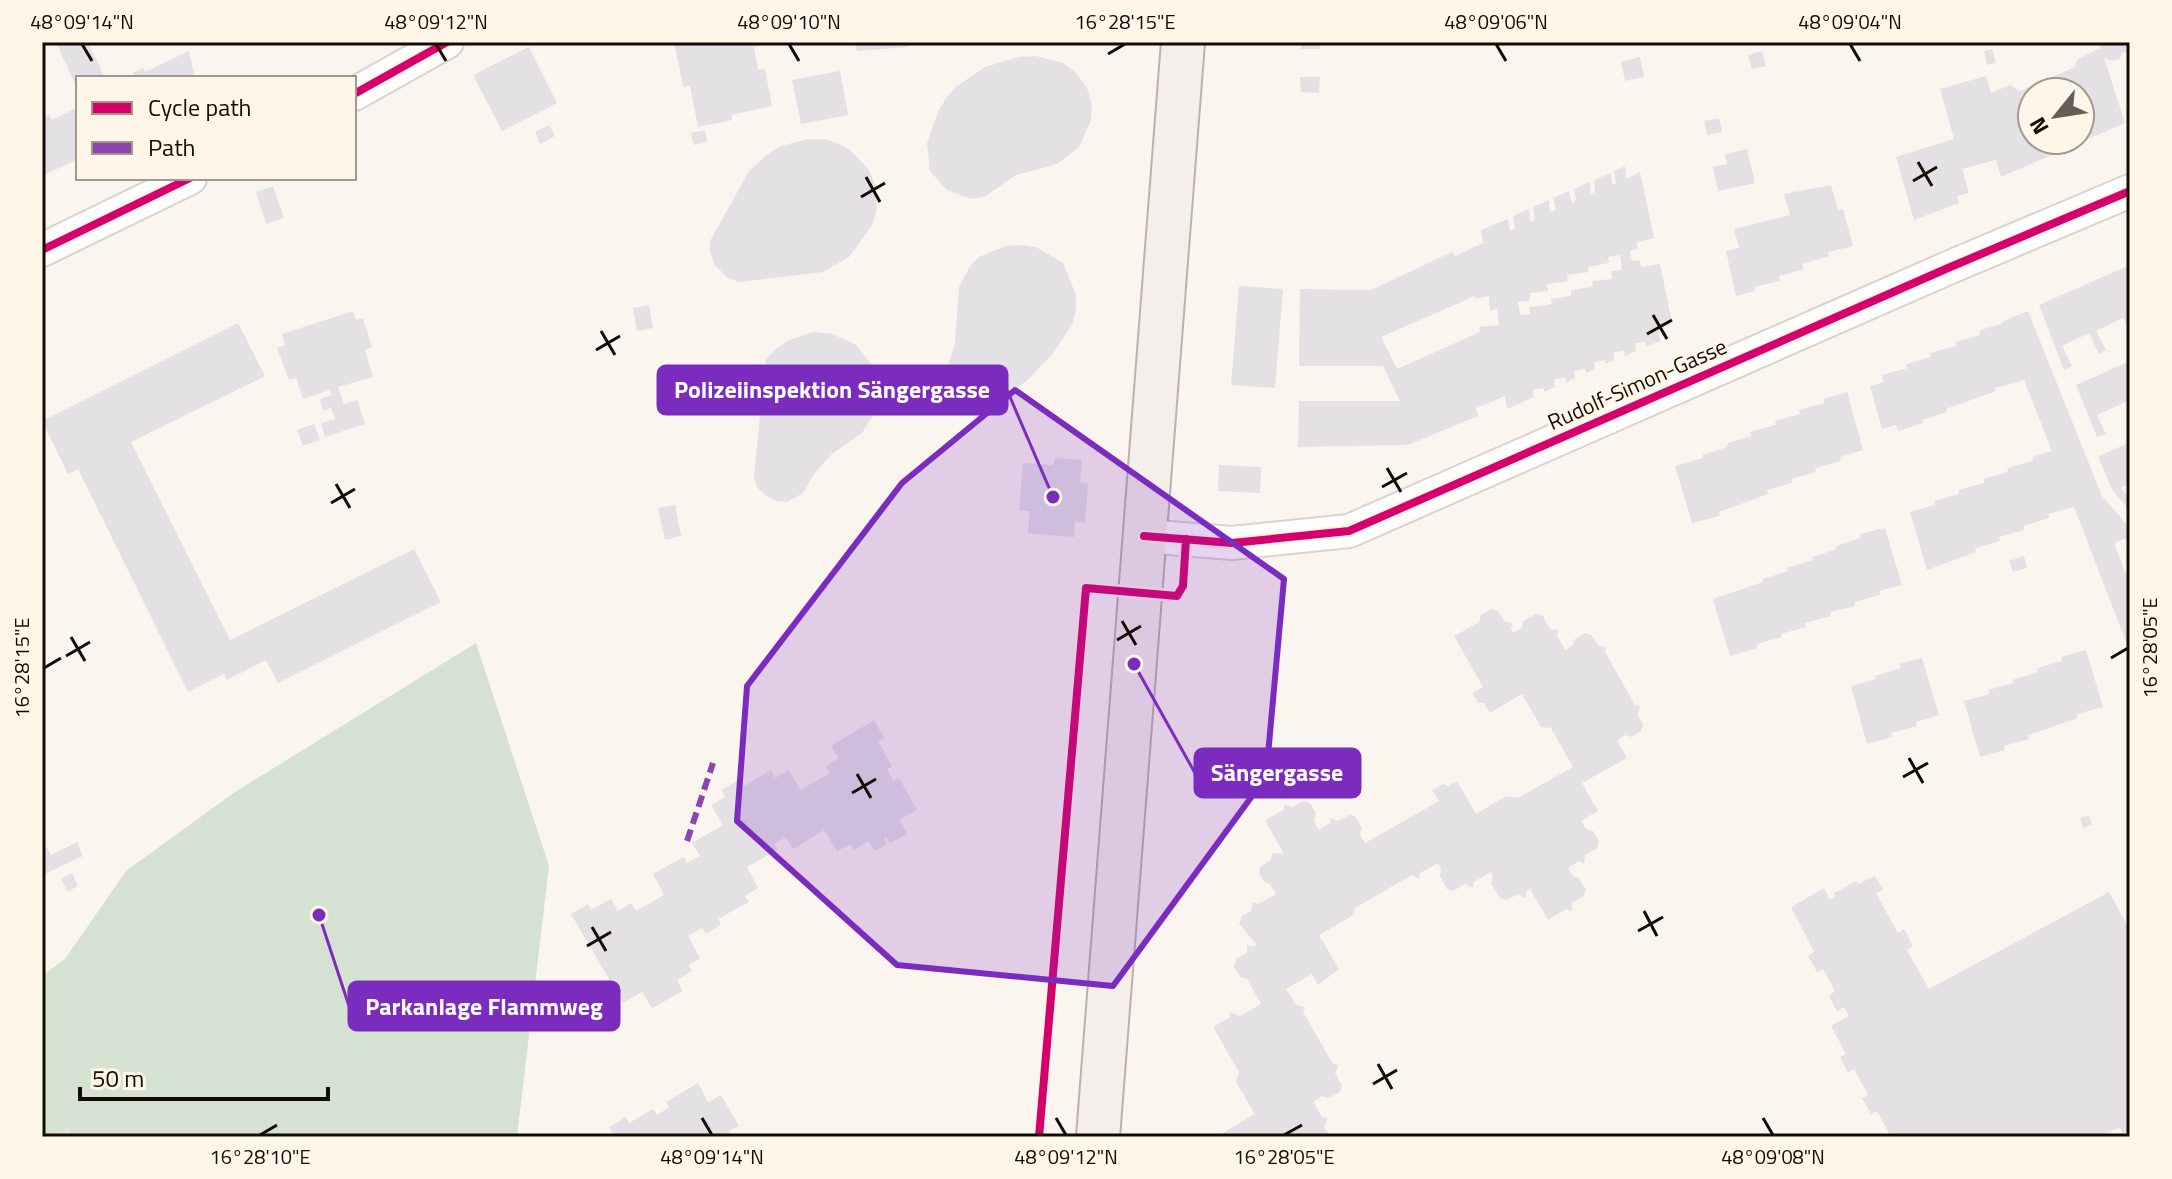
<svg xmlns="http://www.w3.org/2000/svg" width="2172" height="1179" font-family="'Titillium Web',sans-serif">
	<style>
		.green { fill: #d6e2d1 }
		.building { fill: #e3e1e4; fill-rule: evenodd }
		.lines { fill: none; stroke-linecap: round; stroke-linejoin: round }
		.minor-casing { stroke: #d9d3cb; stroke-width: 36 }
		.major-casing { stroke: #beb1ac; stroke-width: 46 }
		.minor { stroke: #fefefd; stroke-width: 32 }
		.major { stroke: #f5efec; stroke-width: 42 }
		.quiet { stroke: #8e44ad; stroke-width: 6; stroke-dasharray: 12 6; stroke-linecap: butt }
		.cycleway-casing { stroke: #fff6ea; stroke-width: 13 }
		.cycleway { stroke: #d6006c; stroke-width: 8 }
		.marked { fill: #7b2cbf; fill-opacity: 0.2; stroke: #7b2cbf; stroke-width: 6; stroke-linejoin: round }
		.ticks { fill: none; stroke: #130c03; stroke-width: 3 }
		.labels { text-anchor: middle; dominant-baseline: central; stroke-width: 6; stroke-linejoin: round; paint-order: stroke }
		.street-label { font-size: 22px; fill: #130c03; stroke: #fff6ea }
		.leader { fill: none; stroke: #7b2cbf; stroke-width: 3 }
		.callout-dot { fill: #7b2cbf; stroke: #fff6ea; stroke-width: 3 }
		.callout { fill: #7b2cbf; stroke: #7b2cbf; stroke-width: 3 }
		.callout-label { font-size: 24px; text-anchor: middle; font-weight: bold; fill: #fff }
		.neatline { fill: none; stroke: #130c03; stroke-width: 3 }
		.ticks-label { font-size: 20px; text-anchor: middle; fill: #130c03 }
	</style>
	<rect width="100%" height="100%" fill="#faf5ef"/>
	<path class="green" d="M476,643L549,866L517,1137H42V976L65,959L126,871L235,792Z"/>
	<path class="building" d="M56,42H88L105,78H78V91Z
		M674,42H770L754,47L758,70L765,69L772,106L731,115L732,120L698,127L690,86L683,87Z
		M854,42H907L908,47L857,51Z
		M1301,42H1320V49H1301Z
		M2098,42H2130V51L2122,53L2119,59L2112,61L2104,58L2125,123L2001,177L1996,160L1962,169L1969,193L1957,196L1959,203L1914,220L1896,157L1954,139L1940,89L1986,76L1991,93L2010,85L2020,91L2075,67L2077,60L2100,48ZM2032,92H2080V140H2032Z
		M529,47L557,103L502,131L473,75Z
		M1992,49L1996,63L1987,65L1984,51Z
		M189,51L195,78H136L133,73L143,68L145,72Z
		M1762,51L1766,66L1752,69L1748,55Z
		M1036,56L1063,63L1076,73L1087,88L1092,105L1091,121L1079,147L1057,164L1016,175L984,197L971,199L947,190L930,171L927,143L938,112L946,98L957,86L985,67L1019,57Z
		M1640,57L1644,77L1625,81L1621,62Z
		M840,71L848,115L801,124L792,80Z
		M1300,77H1320L1319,93L1301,92Z
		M78,107V159L42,176V119L49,114L52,120Z
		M1719,118L1722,132L1707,135L1704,121Z
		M549,125L555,136L540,144L535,132Z
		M705,130L707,142L694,145L691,133Z
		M808,139H825L837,143L850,150L869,170L875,184L877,200L876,213L872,225L849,257L823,272L739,282L728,278L714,264L710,252V241L749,171L768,154L781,146Z
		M1747,149L1755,183L1718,191L1713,167L1727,164L1725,154Z
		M1625,166L1626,179L1640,172L1654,238L1637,242L1638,249L1630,251L1632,261L1640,260L1641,267L1660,264L1672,323L1659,329L1660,341L1646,347V342L1635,343L1636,351L1625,356L1624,351L1614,352V360L1605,364V360L1594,362L1595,369L1586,373L1585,369L1574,371L1575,378L1566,383L1565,378L1554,379L1555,387L1544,392V388L1533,390L1534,397L1507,409L1505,396L1489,403L1476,408L1478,416L1408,445L1298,447L1299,401H1400L1383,366H1299L1300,289L1371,290L1452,252L1455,256L1483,243L1481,230L1508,219L1510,231L1515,228L1513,216L1529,209L1530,222L1535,219L1533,207L1549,200L1550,212L1556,210L1553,198L1569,191L1572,203L1576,200L1574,189L1590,182L1591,194L1595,192L1594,180L1611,173L1612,185L1616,183L1614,171ZM1620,255L1622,270L1611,271L1612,279L1592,281L1593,287L1571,290V296L1551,299L1552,304L1529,307L1530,314L1520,315L1518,302L1530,301V293L1548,291L1547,284L1568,281L1567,275L1589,272L1588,267L1609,263L1608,257ZM1475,296V299L1489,296L1490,311L1497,309L1499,325L1479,327L1480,332L1397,369L1381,337Z
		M1831,185L1838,210L1843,209L1853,246L1828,252L1829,256L1802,264L1804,269L1779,276L1780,281L1754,287L1755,291L1736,296L1726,251L1739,248L1734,229L1790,215L1784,194Z
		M273,186L284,218L266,224L256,192Z
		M1021,245L1036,247L1063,263L1076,295V310L1072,325L1053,353L1029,379L990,407L970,412L963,410L948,397L944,379L955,343L959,287L970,266L979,257L1005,246Z
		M2130,265V332L2123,318L2096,331L2106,350L2099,354L2089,333L2062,346L2072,366L2064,370L2039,305Z
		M1239,286L1283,289L1275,388L1231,385Z
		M649,305L653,328L637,331L633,308Z
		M353,311L356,320L363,318L372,347L365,350L373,377L338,387L344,404L357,400L365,424L325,437L321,423L335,419L331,408L323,411L320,399L331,395L330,390L303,399L296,378L289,380L277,348L285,345L282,334Z
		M2028,311L2102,496L2130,528V537L2114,543L2130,584V652L2074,507L2048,514L2049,518L2024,526V530L1999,537L2000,541L1975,548L1976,552L1927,570L1910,512L1935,505L1934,501L1959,494L1958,490L1984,483L1983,479L2008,472L2007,468L2033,461L2032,457L2052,451L2024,380L1995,388L1996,391L1946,409L1947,412L1922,420L1923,423L1898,431L1896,425L1882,429L1870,386L1884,382L1882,375L1908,368L1906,364L1931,357L1930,353L1956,346L1955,342L1980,335V330L2002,324L2001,322Z
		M238,323L265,376L131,442L230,640L414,549L441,602L278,683L266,660L227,680L224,674L188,692L78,469L68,474L42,421Z
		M813,332L833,334L856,345L873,366L879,381V398L876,411L862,433L832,454L814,474L803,493L787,502L776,501L766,496L757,487L754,477L760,416L758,384L767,358L777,348L789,340Z
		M2130,361V400L2097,415L2106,434L2097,437L2076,385Z
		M1847,392L1863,450L1840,457L1841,461L1815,468L1816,472L1791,479L1792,483L1767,490L1768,494L1719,512L1720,516L1692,523L1675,466L1703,458L1702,455L1727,447L1728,443L1751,436L1750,432L1776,425L1775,421L1800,414L1799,410L1825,403L1823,399Z
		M314,424L320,440L303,446L297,430Z
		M2130,442V483L2121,488L2130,498V506L2127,507L2113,491L2098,457Z
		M1055,458L1082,460L1080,482L1088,483L1085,523L1075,522L1074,537L1028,533L1030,511L1019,510L1023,463L1053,465Z
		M1219,465L1261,467L1260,493L1218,491Z
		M675,505L681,536L665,540L658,508Z
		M1885,528L1902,585L1879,591L1880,595L1854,602L1855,606L1830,612L1831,616L1805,623L1806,627L1781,634L1782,637L1757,644V648L1730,656L1713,599L1763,582V579L1788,571L1787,568L1813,560L1812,557L1837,549L1836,546L1861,538L1860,534Z
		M2024,556L2027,568L2013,572L2009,561Z
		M1491,609L1498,611L1505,622L1513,623L1511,628L1513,633L1522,628L1523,621L1536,614L1543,616L1550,629L1559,630L1557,635L1565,650L1573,645L1575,639L1585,633L1591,635L1598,645L1606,648L1605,652L1635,705L1641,706L1637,714L1643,724L1641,731L1631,737L1625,735L1617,740L1627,758L1582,783L1598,811L1581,821L1586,829L1593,831L1599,842L1597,848L1585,855L1584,864L1579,861L1568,868L1573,876L1579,878L1586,890L1584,896L1572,903V911L1566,909L1548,920L1530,889L1526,892V898L1518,894L1507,900L1500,898L1491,883L1493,876L1491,872L1474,882L1473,888L1465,884L1453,891L1447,889L1440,876L1441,870L1438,863L1420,873L1419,879L1412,875L1355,908L1352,916L1319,935L1339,969L1318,985L1312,974L1286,989L1296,1005L1305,1007L1303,1012L1333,1064L1339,1065L1335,1073L1342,1085L1340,1092L1329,1098L1322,1096L1313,1102L1322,1117L1328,1118L1324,1127L1330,1137H1223L1221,1134L1255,1114L1236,1082L1239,1072L1213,1027L1229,1018L1230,1012L1240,1016L1261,1004L1247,979L1240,977L1234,967L1236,959L1247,953V945L1253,947L1257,945L1239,924L1242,916L1251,911L1253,902L1258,904L1276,894L1270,884L1264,882L1259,874L1260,867L1271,860L1272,853L1284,854L1265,820L1284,810V804L1292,807L1303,801L1310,803L1316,813L1314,821L1319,830L1330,823L1331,818L1338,821L1349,815L1356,817L1362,828L1360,835L1365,843L1439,801L1432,790L1443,784L1448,786L1457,781L1476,814L1506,796L1518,798L1573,767L1551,728L1541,727L1522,694L1490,713L1484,703H1478L1472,693L1483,687L1454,636L1479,622L1481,615Z
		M2086,650L2103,707L2077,714L2078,718L2028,735L2029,739L2004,746L2005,750L1980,757L1964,701L1990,694L1988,690L2014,683L2012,680L2038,672L2037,668L2062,661L2061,657Z
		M1922,658L1939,715L1916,722L1917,726L1891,733L1892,737L1867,744L1851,686L1876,679L1875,676L1901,668L1899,664Z
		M874,720L884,738L878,741L892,766L887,770L893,781L899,778L917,810L899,820L907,834L890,843L886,837L884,839L887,844L875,851L868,841L854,850L850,844L837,851L824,830L793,849L786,837L774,844L777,850L747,867L758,888L745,896L749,902L718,919L721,925L706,934L702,928L688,936L700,958L689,965L692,971L677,980L683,991L652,1008L642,992L623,1003L571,914L588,904L591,910L611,899L618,911L631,903L636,911L664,895L653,874L683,857L687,863L700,856L692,843L723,825L711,805L725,797L721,790L737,781L741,788L771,770L775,778L789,770L800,790L830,773L826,766L839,758L831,746Z
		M2089,815L2092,825L2083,828L2080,818Z
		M42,840L51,855L77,842L83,856L42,875Z
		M72,873L78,886L68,892L61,879Z
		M1875,876L1883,890L1876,893L1898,933L1904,929L1913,946L1907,950L1929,989L2109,892L2130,930V1130L2123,1134L2119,1127L2100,1137H1886L1890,1135L1877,1111L1871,1114L1862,1098L1868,1095L1854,1069L1848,1072L1840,1057L1846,1054L1831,1026L1849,1016L1844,1007L1837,1011L1829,996L1835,991L1823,969L1817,972L1808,956L1814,952L1791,907L1824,888L1830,900L1836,896L1834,893L1856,881L1858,884Z
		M698,1083L708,1102L721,1095L739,1126L729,1131L732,1137H615L609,1127L626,1117L629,1123L653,1109L657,1115L669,1107L666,1102Z
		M69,1127L73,1137H44Z"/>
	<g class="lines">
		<defs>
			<path id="minor" d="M354,94L447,42
				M42,250L190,178
				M1144,536L1232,543L1349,531L1948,268L2130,191"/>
			<path id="major" d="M1098,1137L1183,42"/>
		</defs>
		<use href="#minor" class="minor-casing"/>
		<use href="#major" class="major-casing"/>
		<use href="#minor" class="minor"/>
		<use href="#major" class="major"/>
		<path class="quiet" d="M687,841L713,763"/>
		<defs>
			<path id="cycleway" d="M354,94L447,42
				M42,250L190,178
				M1144,536L1232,543L1349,531L1948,268L2130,191
				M1039,1137L1086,588L1177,596L1183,586L1186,539"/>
		</defs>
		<use href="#cycleway" class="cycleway-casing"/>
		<use href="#cycleway" class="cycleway"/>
	</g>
	<path class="marked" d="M1015,390L1284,579L1266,777L1113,986L897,965L737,821L747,686L902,483Z"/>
	<path class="ticks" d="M82,44L92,61M436,44L446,61M789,44L799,61M1496,44L1506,61M1850,44L1860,61M1108,54L1125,44M1918,162L1932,186M866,177L880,202M1913,181L1937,167M861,197L885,183M1653,315L1667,339M601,331L615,355M1647,334L1672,320M596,350L620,336M1387,468L1401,492M336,484L350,508M1382,487L1407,473M331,503L355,489M1122,621L1136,645M71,637L85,661M1117,640L1141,626M66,656L90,642M2111,658L2128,648M44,668L61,658M1909,758L1923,783M857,774L871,798M1903,777L1928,763M852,793L876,779M1644,911L1657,936M592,927L606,951M1638,931L1663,917M587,946L611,932M1378,1064L1392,1089M1373,1084L1397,1070M702,1118L712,1135M1056,1118L1066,1135M1763,1118L1773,1135M260,1135L277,1125M1284,1135L1302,1125"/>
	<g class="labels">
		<g class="street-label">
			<text transform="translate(1637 384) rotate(-24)">Rudolf-Simon-Gasse</text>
		</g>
	</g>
	<path class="leader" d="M1053 497L1007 390M1134 664L1195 773M319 915L349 1006"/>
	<g class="callout-dot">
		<circle cx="1053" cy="497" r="8"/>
		<circle cx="1134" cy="664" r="8"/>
		<circle cx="319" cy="915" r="8"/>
	</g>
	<g class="callout">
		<rect x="658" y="366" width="349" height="48" rx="8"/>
		<rect x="1195" y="749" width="165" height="48" rx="8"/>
		<rect x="349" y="982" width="270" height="48" rx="8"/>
	</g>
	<g class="callout-label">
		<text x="832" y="398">Polizeiinspektion Sängergasse</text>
		<text x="1277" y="781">Sängergasse</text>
		<text x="484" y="1015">Parkanlage Flammweg</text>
	</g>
	<rect width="2172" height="1179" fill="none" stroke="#fff6ea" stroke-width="88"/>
	<rect x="76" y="76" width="280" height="104" fill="#fff6ea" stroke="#a1988e" stroke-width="2"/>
	<rect x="92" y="102" width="40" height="12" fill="#d6006c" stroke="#a1988e" stroke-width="2"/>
	<text x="148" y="116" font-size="24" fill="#130c03">Cycle path</text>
	<rect x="92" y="142" width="40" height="12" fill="#8e44ad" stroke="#a1988e" stroke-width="2"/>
	<text x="148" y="156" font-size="24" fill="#130c03">Path</text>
	<g transform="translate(2056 116) rotate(240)"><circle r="38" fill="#fff6ea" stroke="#a1988e" stroke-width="2"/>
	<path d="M0-6L14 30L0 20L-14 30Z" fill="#645e56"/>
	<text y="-12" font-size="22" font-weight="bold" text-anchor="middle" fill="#130c03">N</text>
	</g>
	<path d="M80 1087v12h248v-12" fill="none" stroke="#130c03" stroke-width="4"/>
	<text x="92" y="1087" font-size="24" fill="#130c03" stroke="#fff6ea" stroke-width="6" paint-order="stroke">50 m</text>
	<rect x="44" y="44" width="2084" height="1091" class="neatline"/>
	<g class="ticks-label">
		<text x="82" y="29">48°09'14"N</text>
		<text x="436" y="29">48°09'12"N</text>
		<text x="789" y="29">48°09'10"N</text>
		<text x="1125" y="29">16°28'15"E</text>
		<text x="1496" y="29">48°09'06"N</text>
		<text x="1850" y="29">48°09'04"N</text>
		<text transform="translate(2150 648) rotate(-90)" y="7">16°28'05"E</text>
		<text transform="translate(22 668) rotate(-90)" y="7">16°28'15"E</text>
		<text x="260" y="1164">16°28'10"E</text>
		<text x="712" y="1164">48°09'14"N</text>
		<text x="1066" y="1164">48°09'12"N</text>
		<text x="1284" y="1164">16°28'05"E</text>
		<text x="1773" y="1164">48°09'08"N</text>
	</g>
</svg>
